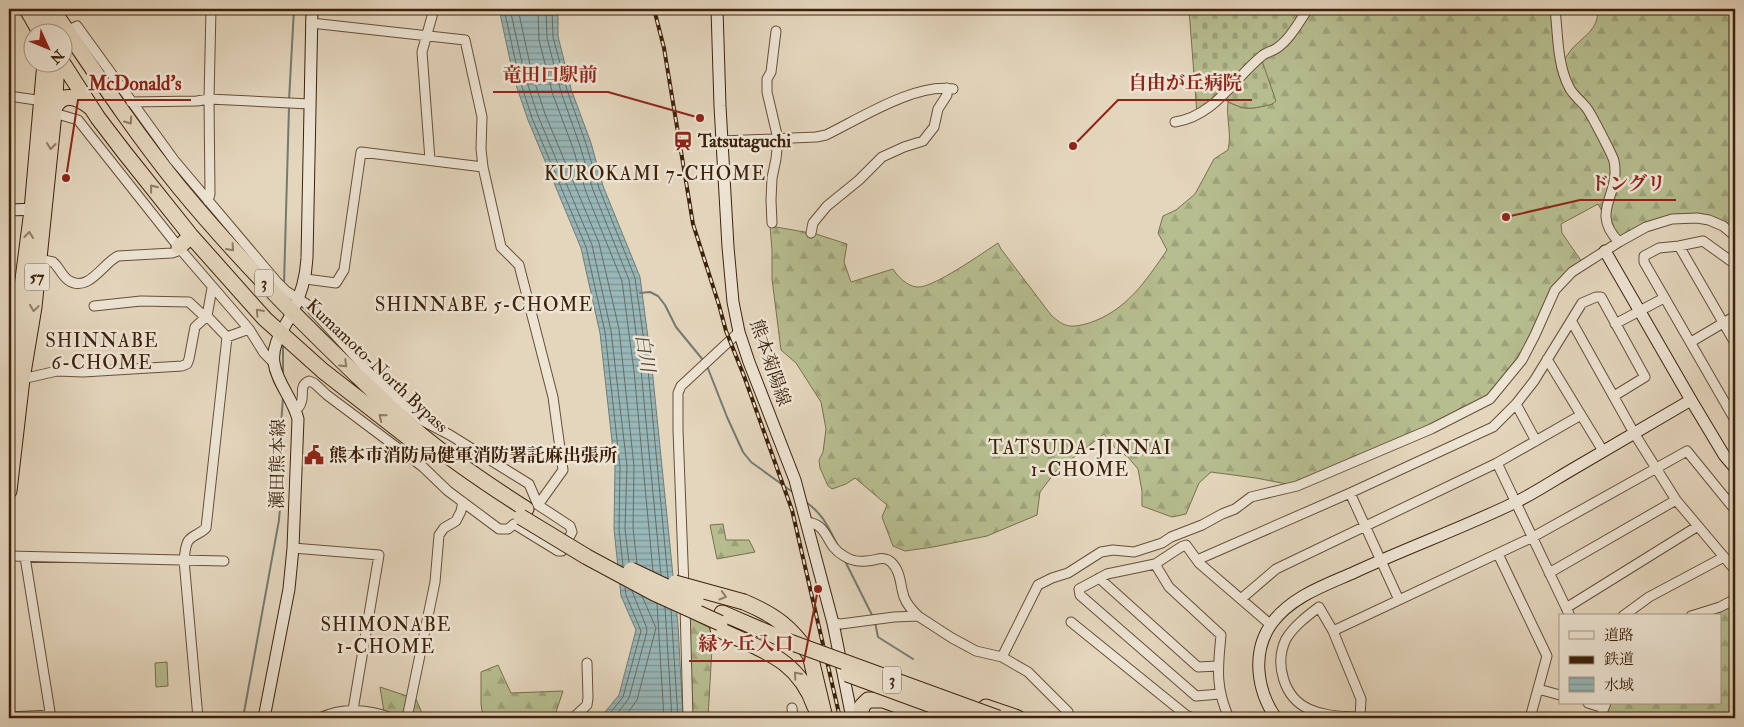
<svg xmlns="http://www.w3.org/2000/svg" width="1744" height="727" font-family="'IM FELL Double Pica','Noto Serif JP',serif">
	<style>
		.grass { fill: #b6bd8f; stroke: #7a704d }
		.forest { fill: url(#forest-firs); stroke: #7a704d }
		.cemetery { fill: url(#cemetery-stones); stroke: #7a704d }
		.water { fill: url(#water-rules); stroke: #737b73 }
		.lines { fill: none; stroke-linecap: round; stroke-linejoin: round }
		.shore { stroke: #6a6c62; stroke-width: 1 }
		.stream { stroke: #737b73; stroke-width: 2 }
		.street-casing { stroke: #674f38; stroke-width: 11 }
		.secondary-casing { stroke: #3d220b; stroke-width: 13 }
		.highway-casing { stroke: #3d220b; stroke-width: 17 }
		.street { stroke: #ede4d4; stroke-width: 9 }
		.secondary { stroke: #ede4d4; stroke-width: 11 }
		.highway { stroke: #e4d6bd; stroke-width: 15 }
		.rail-casing { stroke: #3d220b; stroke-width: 4 }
		.rail { stroke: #ede4d4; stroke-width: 2; stroke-dasharray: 5.5; stroke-linecap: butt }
		.highway-bridge-casing { stroke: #3d220b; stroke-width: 17; stroke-linecap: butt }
		.highway-bridge { stroke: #e4d6bd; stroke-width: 15 }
		.oneway { stroke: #907c64 }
		.labels { text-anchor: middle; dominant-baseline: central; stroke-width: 5; stroke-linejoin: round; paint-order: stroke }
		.shield { fill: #ede4d4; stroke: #725c47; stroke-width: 1 }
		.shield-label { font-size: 16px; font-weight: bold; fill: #3d220b }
		.poi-label { font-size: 18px; font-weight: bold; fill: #3d220b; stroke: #ede4d4; text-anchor: start }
		.street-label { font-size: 18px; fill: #3d220b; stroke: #ede4d4 }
		.neighbourhood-label { font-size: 19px; letter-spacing: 1px; fill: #3d220b; stroke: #ede4d4 }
		.water-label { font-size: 19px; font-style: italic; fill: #544736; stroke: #ede4d4 }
		.leader { fill: none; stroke: #8f2418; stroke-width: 2 }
		.callout-dot { fill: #8f2418; stroke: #ede4d4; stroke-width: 2 }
		.callout-label { font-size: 19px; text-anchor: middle; font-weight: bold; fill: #8f2418; stroke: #ede4d4; stroke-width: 5; stroke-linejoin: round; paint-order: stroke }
	</style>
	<defs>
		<pattern id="forest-firs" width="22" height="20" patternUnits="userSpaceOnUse" patternTransform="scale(1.25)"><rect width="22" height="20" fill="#b6bd8f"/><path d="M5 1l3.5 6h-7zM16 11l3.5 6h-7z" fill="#9da27a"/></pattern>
		<pattern id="cemetery-stones" width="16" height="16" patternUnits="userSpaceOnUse" patternTransform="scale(1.25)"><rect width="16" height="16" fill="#b6bd8f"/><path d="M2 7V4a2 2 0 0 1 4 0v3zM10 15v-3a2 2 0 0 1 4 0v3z" fill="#9da27a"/></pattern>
		<pattern id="water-rules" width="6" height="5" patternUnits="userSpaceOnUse" patternTransform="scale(1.25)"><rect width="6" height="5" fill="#97b7b8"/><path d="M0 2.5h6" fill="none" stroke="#7c9494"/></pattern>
	</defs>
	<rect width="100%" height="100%" fill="#e4d6bd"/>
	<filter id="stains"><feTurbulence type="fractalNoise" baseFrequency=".004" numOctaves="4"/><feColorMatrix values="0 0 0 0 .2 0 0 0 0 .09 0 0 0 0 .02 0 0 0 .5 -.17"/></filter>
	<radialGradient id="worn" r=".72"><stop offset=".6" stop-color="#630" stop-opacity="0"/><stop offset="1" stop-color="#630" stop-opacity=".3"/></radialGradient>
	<path class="grass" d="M167,662L168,686L156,687L155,663Z"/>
	<path class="forest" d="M1308,9H1555L1562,63C1565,59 1568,54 1571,50C1584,35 1598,31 1598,9H1735V236L1709,220L1672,219L1619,242L1598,204L1561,224L1562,233L1584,265L1556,289L1535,335L1490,399L1297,486L1256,478L1211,472L1199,483L1186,514L1172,517L1142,506V491L1138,469L1128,457L1116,449L1104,434L1056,471L1040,492L1037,515L987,536L933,547L905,551L893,546L882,517L887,505L855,478L846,484L832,489L828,486L820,468L819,460L823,452L826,429L821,402L796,363L781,350L772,279V250L770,226L816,234L847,244L844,262L851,282L893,269C898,277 907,286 917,287C932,289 984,252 998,243L1001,249L1051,315C1065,328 1071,328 1089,323C1126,311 1146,281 1167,250L1158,233L1163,216L1176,210L1195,194L1214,159L1228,150C1232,134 1226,118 1228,102C1250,112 1251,108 1273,104L1261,58Z
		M723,524L726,540H749L755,552L717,559L710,525Z
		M1735,599V718H1600L1606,703H1720V616H1691Z
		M689,617L713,630L708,718H691Z
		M498,665L511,693L563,691L554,718H483L481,704V672Z
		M380,687L416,699L424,718H385Z"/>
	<path class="cemetery" d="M1189,9H1308L1288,37L1261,58L1276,101C1272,105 1269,105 1264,106C1244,111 1239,107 1221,98L1197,115Z"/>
	<path class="water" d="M499,9H556L558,14V36L571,89L591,143L603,186L640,277L652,368L678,625L683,718H600L619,695L636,630L621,596L614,529L615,468L600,333L581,248L528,120L514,79Z"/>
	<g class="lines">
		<path class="shore" d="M504,9L519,77L532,118L586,247L605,332L620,467L619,529L623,566
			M510,9L525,76L538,116L592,245L611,331L627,466L625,529L629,562
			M518,9L532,74L545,114L599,243L619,329L634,466L633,528L637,563
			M538,9L539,40L553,95L573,148L586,192L622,281L634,371L653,571
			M546,9L547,38L561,92L580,146L593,190L629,280L641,370L661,575
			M552,9L553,37L567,90L586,144L599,188L635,278L648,369L668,578
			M657,604L664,718
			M665,607L672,718
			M671,610L678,718
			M606,718L623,697L641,631L626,595L625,588
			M614,718L629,698L647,631L646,626L632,591
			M624,718L637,700L656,628L642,596"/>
		<path class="stream" d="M289,100L294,9
			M284,284L289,107
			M640,293L650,292L658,296L665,305L676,327L703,360
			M707,366L727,417L743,452L751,462L794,493
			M283,374V344
			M806,502C824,515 828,527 838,546
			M845,561L873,617
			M875,622L878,637L913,659
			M243,718L279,520L282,485L280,440L283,397"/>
		<defs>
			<path id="street" d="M1555,9C1558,34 1557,64 1569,87C1573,96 1583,102 1588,110C1593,118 1612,154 1614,161C1621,196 1589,211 1619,242
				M311,23L465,40L482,117L481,149L483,167L501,247L519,265L553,397L563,470L538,505
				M67,31L77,26L174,160L277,282L286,291L308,305L379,383L423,421L450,435L529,484L538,505L570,526L572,532L562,551H558L514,524L508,529H499L448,491L423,467L327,395L314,383L309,381C298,386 305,394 301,403C300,406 298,408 296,410
				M9,96L43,101
				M131,102L197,101L209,99L310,104
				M54,113L78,120L181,250L249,329L264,353L274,363
				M1175,122C1215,116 1234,78 1263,55C1267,52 1273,51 1277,48C1290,39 1299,22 1308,9
				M722,141L816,137L826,135C861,118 915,83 953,89
				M430,160L422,52L434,9
				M9,161V194
				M208,201L210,194L209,99L211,9
				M772,223L771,200L772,178L776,159L778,139L767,92V79L771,72L776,31
				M811,233L813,223L827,206L859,180L882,157L904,147L923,141L934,127L938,109L947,95V88
				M1679,246L1735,343
				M39,259L53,262C59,267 62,276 68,280C88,294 103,263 118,256L172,253L181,250
				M1735,264L1703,241L1679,246L1659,248L1644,256V262L1735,420
				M306,279L336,283L344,270L361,152L483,167
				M94,306L141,301L189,302L205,317
				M1572,322L1634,433L1676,500L1735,570
				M1615,324L1664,298
				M227,337L249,329
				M1691,342L1735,316
				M1547,359L1603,451
				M22,379L57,371L83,372L182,366L187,364L189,359L195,327L207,316L212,288
				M1516,404L1536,441
				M1497,463L1570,616
				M1350,493L1399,600
				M806,522C830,524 824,545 844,556C850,560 859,562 866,561C875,561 884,555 891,562C901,571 900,585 904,597C907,605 912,610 918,616
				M293,548L379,555L353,710
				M1498,554L1547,656L1530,718
				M9,556L224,561
				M25,557L51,718
				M1197,560L1350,493L1493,427L1516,404L1534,381L1582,303L1596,297H1601L1645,377L1614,396
				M1155,564L1169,587L1221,635C1218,667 1215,687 1229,718
				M1549,573L1676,500
				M1099,578L1198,667L1218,666
				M684,588L678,430V393L681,386L739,332
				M1241,599L1276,569L1497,463L1581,415
				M685,606L688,718
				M1566,608L1698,526
				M1623,616L1649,597L1724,557
				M1691,616L1720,607L1735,599
				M1071,622L1186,715L1192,718
				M833,623L841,624L894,617L918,616L952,638L976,651L1002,657L1028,672L1068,712L1065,718
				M1333,631L1533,537L1687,451L1735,510
				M1002,657L1038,585L1052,578L1068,573L1101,552L1113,550L1134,552L1162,543L1171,537L1202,525L1222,514L1235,509L1251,497L1297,486L1431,429L1490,399L1522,360L1535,335L1555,290L1572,272L1619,242L1646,227L1672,219L1697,218L1709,220L1723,226L1735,236
				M1538,689L1560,695
				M1220,694L1196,696L1080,595L1079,589L1107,574L1155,564L1181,547L1186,545L1199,563L1271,625
				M1588,703L1604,708
				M792,708L793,718
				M9,717L50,715
				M198,718L184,560C185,554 185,544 189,540C193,535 200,534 206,528L227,337L207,316
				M320,718C342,707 369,709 391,718
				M407,718L435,582L439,535L444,528L456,521L461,511L463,502
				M573,718L587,705L588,698L587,663
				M1360,718L1361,699L1333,631L1319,607C1307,616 1294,626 1286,639C1274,664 1284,698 1309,709C1326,717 1345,716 1362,718
				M1600,718L1606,703"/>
			<path id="secondary" d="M717,9L720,106L728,247L733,302L739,332L749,362L795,480L833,623L852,718
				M9,210L39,209
				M1605,251L1691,400L1724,455L1735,468
				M264,718L289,589L293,548L298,419C293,399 277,383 274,363C271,344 284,329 292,313C301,295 306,278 307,258L312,9
				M1276,718C1257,691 1251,652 1272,623C1292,596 1326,585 1355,572C1407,548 1462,528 1514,503C1535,493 1554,480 1573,469C1612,446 1651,423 1691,400"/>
			<path id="highway" d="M27,9L40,32
				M52,9C93,69 133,130 179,187C230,249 286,307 344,363C369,387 394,412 421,435C454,462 490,486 526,509
				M44,10L51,23L53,32
				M62,62L98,118L124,152L191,236L265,319L323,371L423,449
				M55,107C63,91 79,98 90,107
				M179,247L191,236
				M9,387L32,210L45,62
				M9,491L22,379L34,307L54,113L57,62
				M744,602C775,615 791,627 810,655L825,718
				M722,613L787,641
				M718,629C761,650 798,658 815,707
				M986,707L1018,718
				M860,718L862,706L868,700H883L933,718"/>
		</defs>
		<use href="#street" class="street-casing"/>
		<use href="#secondary" class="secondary-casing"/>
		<use href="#highway" class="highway-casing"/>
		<use href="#street" class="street"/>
		<use href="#secondary" class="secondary"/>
		<use href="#highway" class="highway"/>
		<defs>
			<path id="rail" d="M654,9L664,48L693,224L719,305L726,331L744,376L792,510L840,718"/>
		</defs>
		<use href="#rail" class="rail-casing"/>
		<use href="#rail" class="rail"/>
		<defs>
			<path id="highway-bridge" d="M521,517L587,557L654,593L720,623
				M631,570L696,601
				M675,583L744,602
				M787,641L998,718
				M847,674L967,718"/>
		</defs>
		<use href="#highway-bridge" class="highway-bridge-casing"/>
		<use href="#highway-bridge" class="highway-bridge"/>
	</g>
	<defs><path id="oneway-chevron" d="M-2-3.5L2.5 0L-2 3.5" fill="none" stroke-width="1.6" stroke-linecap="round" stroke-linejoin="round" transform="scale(1.25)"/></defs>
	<g class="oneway">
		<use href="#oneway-chevron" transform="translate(129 121) rotate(55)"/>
		<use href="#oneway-chevron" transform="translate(51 146) rotate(96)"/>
		<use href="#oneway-chevron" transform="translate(153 188) rotate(-129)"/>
		<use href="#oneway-chevron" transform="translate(29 235) rotate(-83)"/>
		<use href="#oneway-chevron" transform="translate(231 248) rotate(48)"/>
		<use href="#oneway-chevron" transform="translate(34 308) rotate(98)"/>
		<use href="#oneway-chevron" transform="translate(259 312) rotate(-132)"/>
		<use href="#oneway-chevron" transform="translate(344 364) rotate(44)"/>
		<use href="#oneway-chevron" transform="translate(382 417) rotate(-141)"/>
		<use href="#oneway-chevron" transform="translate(723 596) rotate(16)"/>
		<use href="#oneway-chevron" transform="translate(797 675) rotate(-131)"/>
	</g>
	<defs>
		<symbol id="station-bare" viewBox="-9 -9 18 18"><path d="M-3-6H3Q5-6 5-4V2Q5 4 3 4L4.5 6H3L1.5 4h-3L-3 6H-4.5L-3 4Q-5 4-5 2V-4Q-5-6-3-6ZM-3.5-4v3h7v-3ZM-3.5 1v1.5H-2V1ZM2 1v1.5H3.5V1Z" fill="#8f2418" stroke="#ede4d4" stroke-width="2.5" paint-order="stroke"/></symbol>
		<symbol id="civic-bare" viewBox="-9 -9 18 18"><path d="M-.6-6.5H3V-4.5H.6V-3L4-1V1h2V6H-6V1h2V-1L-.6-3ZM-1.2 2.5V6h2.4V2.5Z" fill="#8f2418" stroke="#ede4d4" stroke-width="2.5" paint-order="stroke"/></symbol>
	</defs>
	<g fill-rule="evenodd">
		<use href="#station-bare" x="669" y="127" width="28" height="28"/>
		<use href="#civic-bare" x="300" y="441" width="28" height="28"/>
	</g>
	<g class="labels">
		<g class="shield">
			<rect x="24.5" y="263.5" width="25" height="27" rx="4"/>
			<rect x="255" y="269.5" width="18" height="27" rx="4"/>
			<rect x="883" y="666.5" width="18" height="27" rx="4"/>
		</g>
		<g class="shield-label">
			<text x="37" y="277">57</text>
			<text x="264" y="283">3</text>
			<text x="892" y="680">3</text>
		</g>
		<g class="poi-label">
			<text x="698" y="141">Tatsutaguchi</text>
			<text x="329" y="455">熊本市消防局健軍消防署託麻出張所</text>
		</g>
		<g class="street-label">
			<text transform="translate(770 363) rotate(71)">熊本菊陽線</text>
			<text transform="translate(377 366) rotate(43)">Kumamoto-North Bypass</text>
			<text transform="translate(278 464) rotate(-89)">瀬田熊本線</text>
		</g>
		<g class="neighbourhood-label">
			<text x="655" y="174">KUROKAMI 7-CHOME</text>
			<text x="484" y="305">SHINNABE 5-CHOME</text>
			<text x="102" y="341">SHINNABE<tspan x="102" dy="22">6-CHOME</tspan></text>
			<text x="1080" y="448">TATSUDA-JINNAI<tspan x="1080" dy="22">1-CHOME</tspan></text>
			<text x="386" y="625">SHIMONABE<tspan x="386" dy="22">1-CHOME</tspan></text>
		</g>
		<g class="water-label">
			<text transform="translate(645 353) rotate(81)">白川</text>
		</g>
	</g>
	<path class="leader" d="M700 118L608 92H493M1073 146L1118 100H1252M66 178L78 100H191M1506 217L1580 200H1676M818 589L804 661H689"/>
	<g class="callout-dot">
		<circle cx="700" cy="118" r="5"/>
		<circle cx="1073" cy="146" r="5"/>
		<circle cx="66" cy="178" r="5"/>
		<circle cx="1506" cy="217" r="5"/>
		<circle cx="818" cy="589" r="5"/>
	</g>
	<g class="callout-label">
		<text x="550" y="81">竜田口駅前</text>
		<text x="1185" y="89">自由が丘病院</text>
		<text x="135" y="90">McDonald's</text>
		<text x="1628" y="190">ドングリ</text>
		<text x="746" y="650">緑ヶ丘入口</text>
	</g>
	<rect width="1744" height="727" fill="none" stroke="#e4d6bd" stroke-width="30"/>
	<rect x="10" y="10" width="1724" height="707" fill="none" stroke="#3d220b" stroke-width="2.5"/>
	<rect x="15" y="15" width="1714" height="697" fill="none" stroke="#3d220b"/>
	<rect x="1559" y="614" width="162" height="90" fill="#ede4d4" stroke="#a79684"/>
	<rect x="1569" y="631" width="25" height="8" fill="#ede4d4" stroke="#a79684"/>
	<text x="1604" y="640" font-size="15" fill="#3d220b">道路</text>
	<rect x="1569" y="656" width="25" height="8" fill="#3d220b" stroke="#a79684"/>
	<text x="1604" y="664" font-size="15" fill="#3d220b">鉄道</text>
	<rect x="1569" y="677" width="25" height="15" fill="url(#water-rules)" stroke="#a79684"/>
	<text x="1604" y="690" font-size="15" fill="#3d220b">水域</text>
	<g transform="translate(48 48) rotate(134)"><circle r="24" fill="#ede4d4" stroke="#a79684"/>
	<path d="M0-4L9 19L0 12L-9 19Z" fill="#8f2418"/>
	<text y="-8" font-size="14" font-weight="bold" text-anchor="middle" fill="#3d220b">N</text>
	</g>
	<rect width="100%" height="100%" filter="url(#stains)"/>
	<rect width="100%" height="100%" fill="url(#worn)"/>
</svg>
